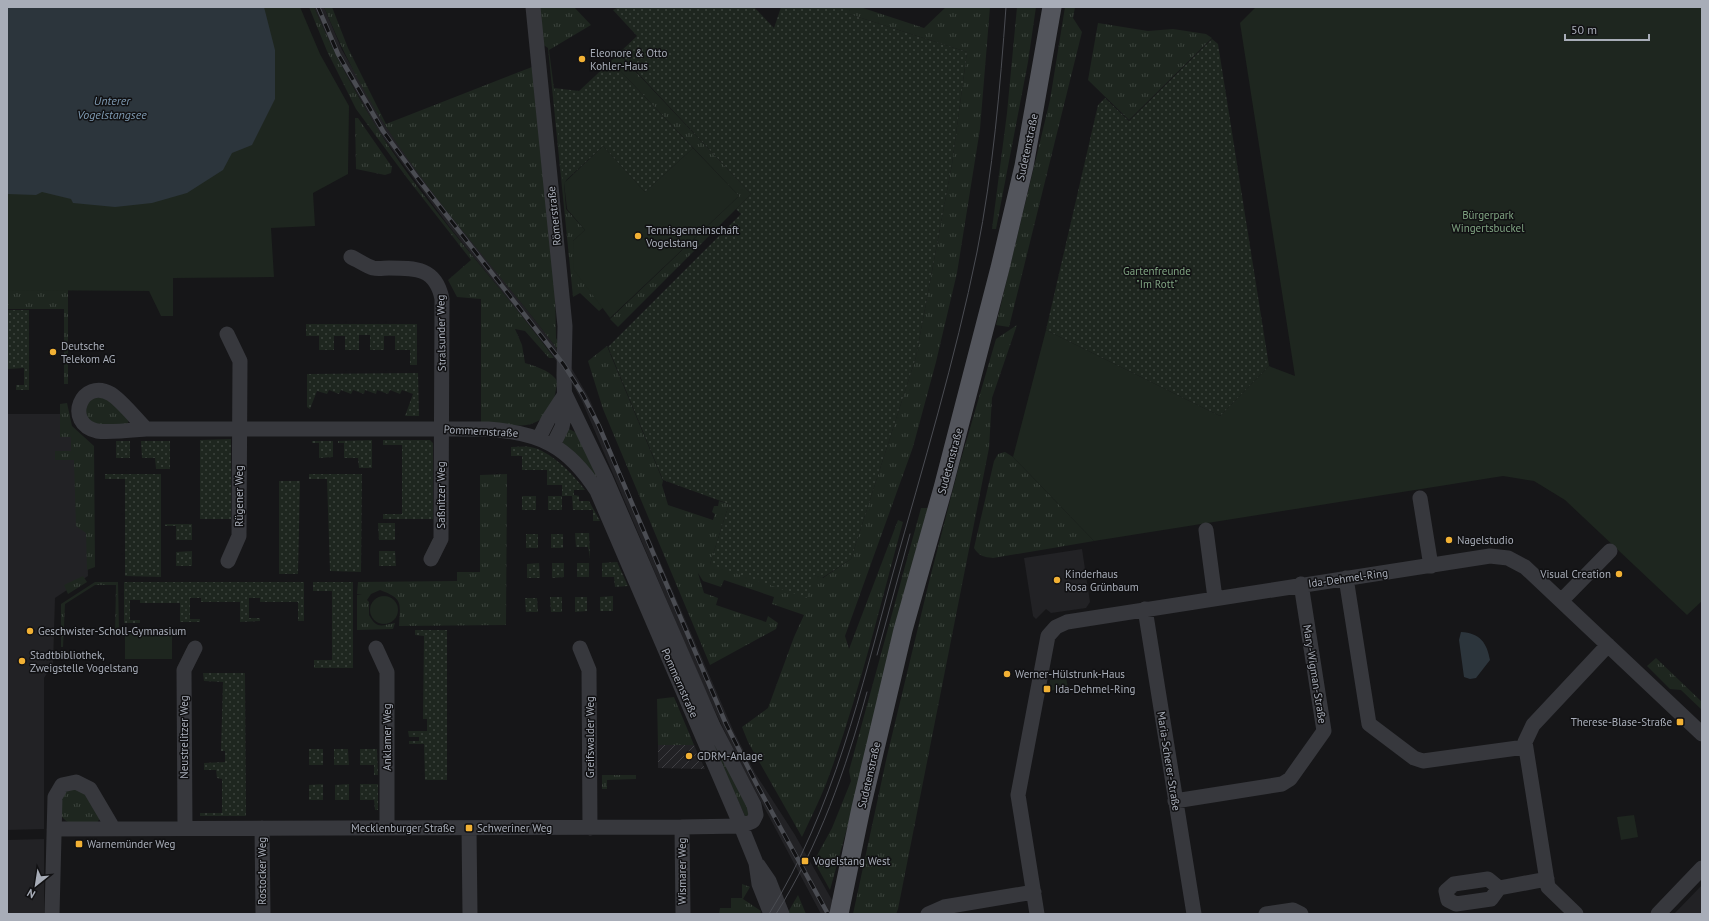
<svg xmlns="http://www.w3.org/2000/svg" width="1709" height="921" font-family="'PT Sans',sans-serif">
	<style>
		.built { fill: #222225 }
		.industrial { fill: url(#industrial-furrows) }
		.grass { fill: url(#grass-tufts) }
		.park { fill: #1e261f }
		.garden { fill: url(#garden-dots) }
		.water { fill: #2c353c }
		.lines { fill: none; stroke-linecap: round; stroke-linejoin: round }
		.minor { stroke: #37383d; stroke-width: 15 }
		.major { stroke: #53555c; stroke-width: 19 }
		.tram { stroke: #4a4c52; stroke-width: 1 }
		.rail-casing { stroke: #4a4c52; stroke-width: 4.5 }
		.rail { stroke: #111113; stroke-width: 3; stroke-dasharray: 9; stroke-linecap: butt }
		.poi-dot { fill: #f2b134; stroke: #111113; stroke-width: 1.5 }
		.labels { text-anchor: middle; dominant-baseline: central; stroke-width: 3; stroke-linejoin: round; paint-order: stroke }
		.poi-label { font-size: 11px; fill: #a8adb8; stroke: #111113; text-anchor: start }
		.street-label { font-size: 11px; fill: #a8adb8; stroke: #111113 }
		.park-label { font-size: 11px; fill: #7fa381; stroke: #111113 }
		.water-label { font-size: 12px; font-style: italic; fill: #7f9bb3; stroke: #111113 }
	</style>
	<defs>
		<pattern id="industrial-furrows" width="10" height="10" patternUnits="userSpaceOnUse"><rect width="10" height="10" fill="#222225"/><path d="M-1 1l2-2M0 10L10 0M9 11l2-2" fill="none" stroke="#3f3f43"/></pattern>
		<pattern id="grass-tufts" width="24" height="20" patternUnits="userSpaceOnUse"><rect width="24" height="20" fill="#1e261f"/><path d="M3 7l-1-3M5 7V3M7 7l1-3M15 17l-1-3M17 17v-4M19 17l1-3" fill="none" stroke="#3c433d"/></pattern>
		<pattern id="garden-dots" width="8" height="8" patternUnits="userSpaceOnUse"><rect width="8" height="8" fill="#1e261f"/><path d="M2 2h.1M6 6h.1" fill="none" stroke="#3c433d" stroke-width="1.8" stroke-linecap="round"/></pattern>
	</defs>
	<rect width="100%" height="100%" fill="#161618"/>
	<path class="built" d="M314,7H324L342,50L385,125L422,178L546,334L572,369L589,398L734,732L755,773L795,835L840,914H821L735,753L704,688L582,401L570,380L545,345L448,225L377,129L335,54Z
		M7,414H67L70,430L86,442L88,576L55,598L53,664L44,678V829L7,830Z
		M1082,549L1090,602L1086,608L1051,613L1046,609L1036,619L1033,616L1024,558Z
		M44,839V914H7V840Z
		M1702,885V914H1674Z"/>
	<path class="industrial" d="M658,745H694L705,769L658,768Z"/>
	<path class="grass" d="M309,7H314C332,49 353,89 377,128C428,210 497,280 554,358H549L525,331L515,329L522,345L525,363C535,366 548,370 555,378C558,381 557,385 556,389C553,407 549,418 531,424C516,428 496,423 481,422V299L457,297L448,280L471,260L407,178L356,109L327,51Z
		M324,7H332L348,48L386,124L532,67L555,286L556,338L560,345L558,350C501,274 436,205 385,125C361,88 341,48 324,7Z
		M539,7H574L591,25L549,50L566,181L564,184L566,209L585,230L573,241L579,270L606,305L599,311L580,293L573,297L548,48L542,44Z
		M844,7H860L924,28L946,7H990L980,129L957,273L936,362L913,447L845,636L849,649L898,520L903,522C879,609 858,699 826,784C819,802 810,819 802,837L748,742L742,727L768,708L794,637L804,615L772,604L774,597L724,580L721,587L703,581L698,573L704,593L718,598L716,605L766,622L768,616L778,623L776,629L710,665L603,409L588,361L607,346L663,481L662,485L668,505L713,520L715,514L712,512L714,506H718L719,501L729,504L710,564L814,575L823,578L851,559L916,357L952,164L967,52L849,14Z
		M1017,7H1036L1028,62L996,229H992L1007,113Z
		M1065,7H1075L1073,18L1082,32L1009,327L996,325L1050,100Z
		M1098,23L1148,31L1173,29L1206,34L1212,38L1129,120L1088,80Z
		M619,54L751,194L618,327L610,319L739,196L611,61Z
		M355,118H358L392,167L391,173L385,175L356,169Z
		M7,287L68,289V384H64V309H7Z
		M1017,325L992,398L989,448L898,909L896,914H853L887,756L929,582L959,466L996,339Z
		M91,397L108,398L129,419L128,423L125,426L95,425L87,420L85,404Z
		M67,403L72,426L94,446L95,567L87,570L86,533L76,526L74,460H55V451H71V437H60V404Z
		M569,429L577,433L749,807L747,820L699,718L602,490L563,444L561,435Z
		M1005,452L1013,457L1094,541L993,558C984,557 979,556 974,548L994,461L998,454Z
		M507,474L506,625L399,626C400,603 404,599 380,590L371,594L367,600L369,602V615C377,630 382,625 395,623L393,629L357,630V595H362L357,594L358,582L457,581V572H480V475Z
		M921,508H930L849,821L830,890L814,861L832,828L851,781L849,771Z
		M83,576L87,582L68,594L64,585Z
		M95,582H118L119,632H174V634L115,635L116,585H95L65,604L63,647H61V604Z
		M1656,658L1702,702V710L1681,690L1670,689L1647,666Z
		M674,697L694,745H658L657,699Z
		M602,775H636V779L607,780V789H602Z
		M81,788L100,818L97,823L68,822C55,814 60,802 65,790Z
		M742,884L750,887L743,899L761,911L760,914H719L720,908H731V898H742Z
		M798,895L806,914H787Z"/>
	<path class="park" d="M7,7H300L320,54L349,106L348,174L313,193L315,226L271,228L274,277L173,278V316H161L149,291L7,290Z
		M1256,7H1702V601L1687,615L1565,500L1534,481L1503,476L1094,541L1013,457L1046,330L1220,416L1269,366L1295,376L1240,23Z
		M603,146L645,192L693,148L739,196L610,318L574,270L573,241L585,230L567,209L564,183Z
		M370 610a14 14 0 1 1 28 0a14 14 0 1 1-28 0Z
		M125,635H172V659H125Z
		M1066,678L1068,687L1049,691L1050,680Z
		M1634,815L1638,837L1621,840L1617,817Z"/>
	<path class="garden" d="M619,7H754L774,28L781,7H848L849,14L967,52L952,164L916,357L851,559L822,578L814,575L807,598L710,564L729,504L663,480L608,347L741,214L736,209L751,194L619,53L637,36L613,10Z
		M1212,39L1218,44L1269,366L1220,416L1046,330L1098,105L1105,98L1129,121Z
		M611,61L693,148L645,192L603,146L563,183L554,88L579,91Z
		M7,310H29V390H16V385H24V368L7,369Z
		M306,324H417V365H410V350H395V336H384V350H370V335H359V350H345V336H334V350H319V336H306Z
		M418,373L419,416H405L413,394L402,390L400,394L390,390L388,394L377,390L376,394L365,390L364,394L353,390L351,394L341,390L339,394L329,390L327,394L317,391L310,409L307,407V374Z
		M231,439V519H200V440Z
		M372,440V468H359L358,458H344V443H338V441Z
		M383,440H430L433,443V519H383V514H402V445H383Z
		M116,441H130V458H116Z
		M141,441H170V469H156L155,458H142Z
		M312,441H333V457L319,458V443H312Z
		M511,447C517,447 524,446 530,447C550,450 574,475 585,490H574V495L579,496V501H589L600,521H593V510H573L572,496H562V510H548V496H562V485H547V470H522V456H511Z
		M105,474H161V577L125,576V479H105Z
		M309,474H362L361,572L330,571L327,479H309Z
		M279,481H300L298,574H279Z
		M522,496H536V510H522Z
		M378,523H395V540H379Z
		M165,524H192V540H176V526H165Z
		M575,533H589L590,558L588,547H576Z
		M526,534H538V548H526Z
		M551,534H563V548H551Z
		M192,551V566H176V552Z
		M379,551H395L396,566H379Z
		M617,562L628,586L615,587L614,577H602V563Z
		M539,563L540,578H527V564Z
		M552,563H564V577L552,578Z
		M577,563H589V577H577Z
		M124,582H304V621H298V602H260V598H249V618H260V621L240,622V602H201V598H190V619H200V622H180V603H140V600H130V620H140V623H124Z
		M313,582H353V668H314V660H332V591H313Z
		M613,596V611H600V597Z
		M550,597H562V612H551Z
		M575,597H587V611L575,612Z
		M525,598H537L538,612H526Z
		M415,630H447V780H425L424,744H409V741H419V737H409L408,731H427V719H423L424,636L415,635Z
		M203,673H245L246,816H200V813H222V779L217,778L216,770H204V763L225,762V751H221L223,682L204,681Z
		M309,749H323V765H309Z
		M334,749H348L349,765H334Z
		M360,749H377L378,775H374V765H360Z
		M323,784V800H309V785Z
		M349,784V800H335V785Z
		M360,784H378V810H375L374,800H360Z"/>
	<path class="water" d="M7,7H264L275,50V99L252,145L232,153L223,170L187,193L152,203L115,207L73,203L71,199L42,192L36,195L7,194Z
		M1461,632C1480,633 1487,643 1490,660L1476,678L1470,679L1464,677L1459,640Z"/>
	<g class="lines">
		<path class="minor" d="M533,7L565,326L564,375L565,412L562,427L553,445
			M351,257C358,260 366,266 373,268C378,269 384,268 389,268C416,268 436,268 442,299L441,539L431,559
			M227,334L240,361L239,536L228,561
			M146,429C137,420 121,400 111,394C82,377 63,423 97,431C108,433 134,430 146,429H488C541,433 568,446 597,491L741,826L756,863L759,884L771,914
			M539,438L548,420L565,394
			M1420,498L1431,566
			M1206,530L1215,598
			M1346,578L1369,724L1414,758L1423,761L1525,747
			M1561,601L1610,551
			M1145,609L1194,914
			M376,648L387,672V828
			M580,648L589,670L590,828
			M1175,801L1282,784L1290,779L1324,731L1301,584
			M682,827L683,914
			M185,828L184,670L195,648
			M262,828L263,914
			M469,828L470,914
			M54,829L682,827L741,826L753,821L756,815L754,805L713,726L605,477L565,394
			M758,865L769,881L782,914
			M1499,888L1488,879L1454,884L1446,891L1448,900L1456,904L1491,899L1499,888L1547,879
			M52,914L55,797L62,785L76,782L90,789L113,828
			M928,914L944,907L1034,892
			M1037,914L1018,795L1048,636L1056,627L1067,622L1490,556L1508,558L1525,567L1702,734
			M1266,914L1293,910L1301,914
			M1576,914L1548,887L1525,742L1533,725L1608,645
			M1658,914L1702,868"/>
		<path class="major" d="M839,914L861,808L903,630L943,488L1000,268L1024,166L1052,7"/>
		<path class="tram" d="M877,655L910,534
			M769,914C834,809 861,690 893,573C923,466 955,360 977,252C993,171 1000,89 1006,7
			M776,914C819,846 846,769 867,692"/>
		<defs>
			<path id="rail" d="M318,7L338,54L383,131L419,180L564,365L583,395L599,426L726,724L757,785L828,914"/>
		</defs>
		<use href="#rail" class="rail-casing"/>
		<use href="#rail" class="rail"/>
	</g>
	<g class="poi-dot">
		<circle cx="582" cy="59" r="4"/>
		<circle cx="638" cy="236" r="4"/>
		<circle cx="53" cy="352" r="4"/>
		<circle cx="1449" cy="540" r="4"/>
		<circle cx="1619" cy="574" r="4"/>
		<circle cx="1057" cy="580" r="4"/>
		<circle cx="30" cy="631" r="4"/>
		<circle cx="22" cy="661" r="4"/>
		<circle cx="1007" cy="674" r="4"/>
		<rect x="1043" y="685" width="8" height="8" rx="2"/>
		<rect x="1676" y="718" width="8" height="8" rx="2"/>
		<circle cx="689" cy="756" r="4"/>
		<rect x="465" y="824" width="8" height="8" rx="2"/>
		<rect x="75" y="840" width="8" height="8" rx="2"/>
		<rect x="801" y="857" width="8" height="8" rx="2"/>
	</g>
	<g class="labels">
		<g class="poi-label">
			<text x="590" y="53">Eleonore &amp; Otto<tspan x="590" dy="13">Kohler-Haus</tspan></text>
			<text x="646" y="230">Tennisgemeinschaft<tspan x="646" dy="13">Vogelstang</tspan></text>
			<text x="61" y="346">Deutsche<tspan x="61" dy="13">Telekom AG</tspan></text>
			<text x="1457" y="540">Nagelstudio</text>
			<text x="1065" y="574">Kinderhaus<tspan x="1065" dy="13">Rosa Grünbaum</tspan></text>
			<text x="1611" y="574" text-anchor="end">Visual Creation</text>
			<text x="38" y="631">Geschwister-Scholl-Gymnasium</text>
			<text x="30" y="655">Stadtbibliothek,<tspan x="30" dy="13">Zweigstelle Vogelstang</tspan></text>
			<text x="1015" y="674">Werner-Hülstrunk-Haus</text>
			<text x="1055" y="689">Ida-Dehmel-Ring</text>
			<text x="1672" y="722" text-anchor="end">Therese-Blase-Straße</text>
			<text x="697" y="756">GDRM-Anlage</text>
			<text x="477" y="828">Schweriner Weg</text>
			<text x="87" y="844">Warnemünder Weg</text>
			<text x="813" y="861">Vogelstang West</text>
		</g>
		<g class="street-label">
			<text transform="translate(1027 147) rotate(-78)">Sudetenstraße</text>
			<text transform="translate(554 216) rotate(-96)">Römerstraße</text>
			<text transform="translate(441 333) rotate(-91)">Stralsunder Weg</text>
			<text transform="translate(481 431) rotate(3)">Pommernstraße</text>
			<text transform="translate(950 461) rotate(-75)">Sudetenstraße</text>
			<text transform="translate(441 495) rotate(-90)">Saßnitzer Weg</text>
			<text transform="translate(239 496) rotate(-90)">Rügener Weg</text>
			<text transform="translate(1348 578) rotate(-8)">Ida-Dehmel-Ring</text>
			<text transform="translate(1315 674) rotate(81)">Mary-Wigman-Straße</text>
			<text transform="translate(680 683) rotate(66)">Pommernstraße</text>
			<text transform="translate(184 737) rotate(-90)">Neustrelitzer Weg</text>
			<text transform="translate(387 737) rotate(-90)">Anklamer Weg</text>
			<text transform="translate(590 737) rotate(-90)">Greifswalder Weg</text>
			<text transform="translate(1169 761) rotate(81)">Maria-Scherer-Straße</text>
			<text transform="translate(869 775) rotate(-77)">Sudetenstraße</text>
			<text x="403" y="828">Mecklenburger Straße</text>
			<text transform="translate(262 871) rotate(-90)">Rostocker Weg</text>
			<text transform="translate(682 871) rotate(-90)">Wismarer Weg</text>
		</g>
		<g class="park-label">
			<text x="1488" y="215">Bürgerpark<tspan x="1488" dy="13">Wingertsbuckel</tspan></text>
			<text x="1157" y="271">Gartenfreunde<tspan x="1157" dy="13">"Im Rott"</tspan></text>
		</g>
		<g class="water-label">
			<text x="112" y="100">Unterer<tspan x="112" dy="14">Vogelstangsee</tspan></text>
		</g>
	</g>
	<rect width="1709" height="921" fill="none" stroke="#a8adb8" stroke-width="16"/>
	<g transform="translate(36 885) rotate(210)" stroke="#111113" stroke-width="3" paint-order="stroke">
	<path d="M0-3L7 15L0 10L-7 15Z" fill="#a8adb8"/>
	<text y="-6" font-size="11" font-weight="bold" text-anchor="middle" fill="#a8adb8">N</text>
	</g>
	<path d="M1565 34v6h84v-6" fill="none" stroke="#a8adb8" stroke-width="2"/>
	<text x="1571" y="34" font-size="12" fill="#a8adb8" stroke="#111113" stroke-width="3" paint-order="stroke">50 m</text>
</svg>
